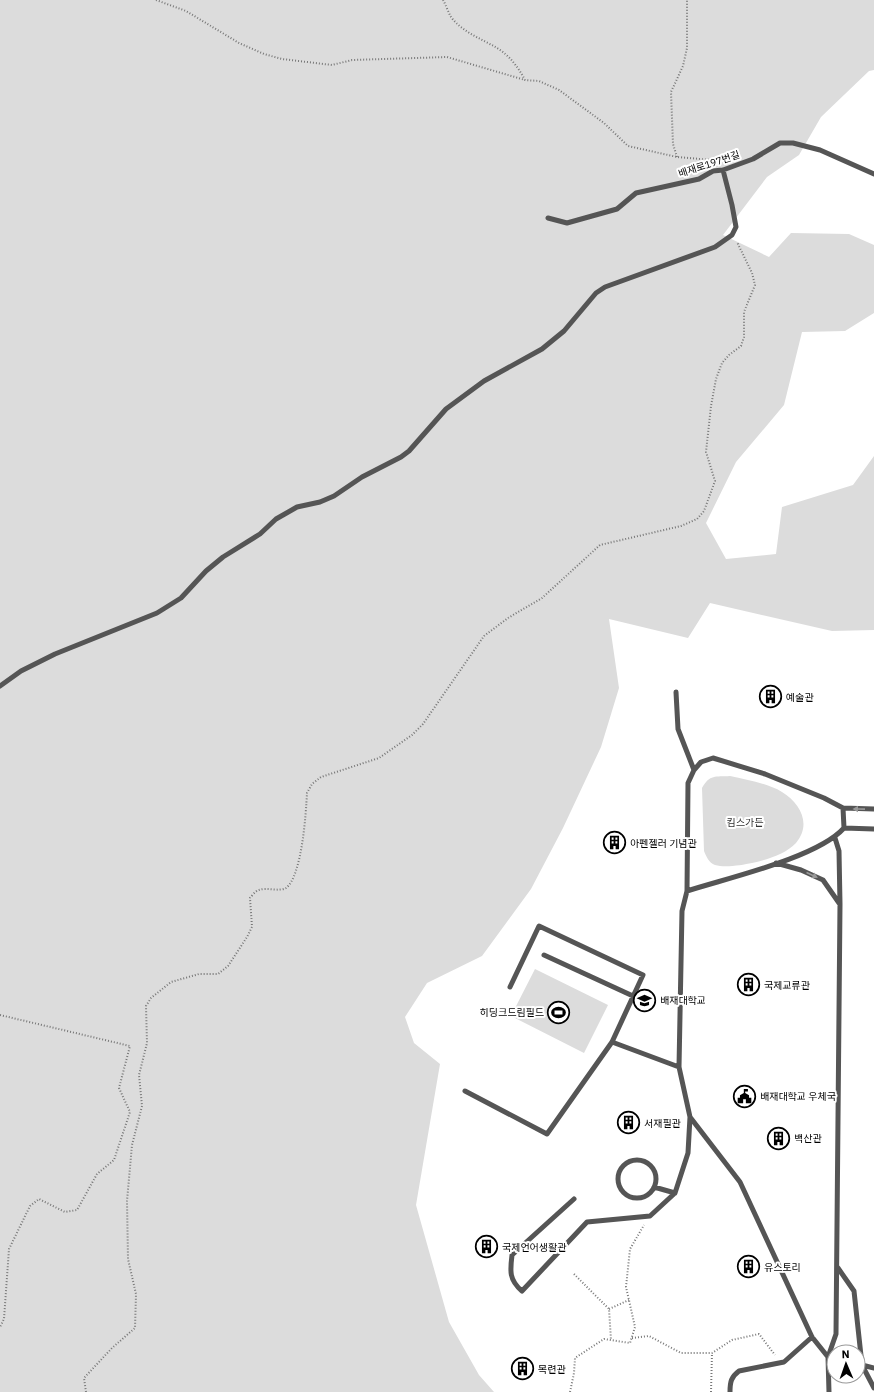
<svg xmlns="http://www.w3.org/2000/svg" width="874" height="1392" font-family="'IBM Plex Sans','Noto Sans KR',sans-serif">
	<style>
		.green { fill: #dcdcdc }
		.lines { fill: none; stroke-linecap: round; stroke-linejoin: round }
		.path { stroke: #777; stroke-width: 2; stroke-dasharray: 1 2; stroke-linecap: butt }
		.lane { stroke: #555; stroke-width: 5 }
		.oneway { fill: #999 }
		.labels { text-anchor: middle; dominant-baseline: central; stroke-width: 4; stroke-linejoin: round; paint-order: stroke }
		.street-label { font-size: 10px; fill: #000; stroke: #fff }
		.poi-label { font-size: 10px; fill: #000; stroke: #fff; text-anchor: start }
		.park-label { font-size: 10px; fill: #333; stroke: #fff }
	</style>
	<rect width="100%" height="100%" fill="#fff"/>
	<path class="green" d="M0,0H874V70L869,71L821,117L799,155L767,177L723,235L769,257L791,233L849,234L874,245V313L845,331L802,332L784,405L736,462L706,523L726,559L776,554L782,507L853,485L874,456V630L832,631L710,603L688,638L609,619L619,688L601,747L563,828L531,889L482,956L427,983L405,1017L414,1043L440,1064L416,1205L449,1322L479,1375L494,1392H0Z
		M730,776C747,780 767,783 782,792C800,803 812,824 796,843C786,854 766,860 752,863C742,865 725,868 715,865C709,863 706,856 704,851L702,788C710,774 715,777 730,776Z
		M535,969L608,1005L584,1053L511,1016Z"/>
	<g class="lines">
		<path class="path" d="M156,0L186,11L239,43L264,54L282,59L332,65L352,60L447,57L525,80
			M443,0C446,5 448,12 451,17C462,32 482,39 497,48C510,56 518,67 525,80L539,81L559,90L604,123L628,146L677,157L724,161
			M677,157L673,144L671,92L683,66L687,48V0
			M0,1015L130,1046L119,1088L130,1112L114,1160L97,1174L77,1210L65,1212L39,1199L30,1206L9,1249L4,1319L0,1327
			M574,1274L609,1309L611,1340
			M609,1309L629,1300
			M632,1338L649,1336L681,1353H712L732,1340L759,1334L775,1355
			M86,1392L84,1378L112,1348L135,1328L136,1294L128,1259L127,1201L132,1145L142,1106L139,1075L147,1043L146,1006L151,998L171,982L199,974H218L228,966L247,937L252,927L250,898C252,896 255,891 259,890C267,887 279,892 286,888C302,876 306,813 307,793L312,784L321,777L379,758L412,735L423,724L484,636L508,618L542,598L600,545L681,526L697,519L704,511L715,481L706,452L711,406L716,379L722,363L729,355L741,346L744,337V312L755,285L752,273L737,242
			M570,1392L574,1373L575,1358L604,1339L630,1343L635,1327L626,1287L630,1249L644,1225
			M711,1392L712,1353"/>
		<path class="lane" d="M548,218L567,223L617,209L636,193L699,179L713,171L723,170L753,159L780,143H793L820,150L874,174
			M0,686L21,671L55,654L157,613L181,598L206,571L223,557L260,534L276,519L297,507L320,502L334,496L362,477L401,457L409,451L446,409L484,381L542,349L564,331L596,293L605,287L715,247L732,235L736,227L732,205L723,170
			M676,692L678,729L694,770
			M844,828L874,829
			M776,863L801,870L823,880L839,903
			M687,891C727,878 817,858 844,828L843,808
			M544,955L633,996
			M612,1042L679,1067
			M465,1091L547,1134L612,1042L643,975L539,926L510,987
			M618 1179a19 19 0 1 1 38 0a19 19 0 1 1-38 0Z
			M654,1187L675,1193
			M574,1199L512,1255C510,1271 509,1280 522,1291L587,1222L650,1216L675,1193L688,1153L690,1117
			M838,1268L854,1291L862,1365L874,1368
			M828,1357L836,1334L840,904L839,851L835,838
			M862,1365L874,1388
			M730,1392C730,1382 731,1377 739,1371L784,1362L812,1337
			M829,1392L828,1357L812,1337L740,1182L690,1117L679,1067L682,911L687,891L688,783L694,770L701,762L713,758L765,774L824,798L843,808L874,809"/>
	</g>
	<defs><path id="oneway-solid" d="M-6-.8H1V-3.2L6.5 0L1 3.2V.8H-6Z"/></defs>
	<g class="oneway">
		<use href="#oneway-solid" transform="translate(859 809) rotate(-179)"/>
		<use href="#oneway-solid" transform="translate(812 875) rotate(24)"/>
	</g>
	<defs>
		<symbol id="building-ring" viewBox="-11 -11 22 22"><circle r="9.5" fill="#fff" stroke="#000" stroke-width="1.5"/><path d="M-4-6H4V6H1V3H-1V6H-4ZM-2.5-4.3h1.7v1.8h-1.7ZM.8-4.3h1.7v1.8H.8ZM-2.5-1h1.7V.8h-1.7ZM.8-1h1.7V.8H.8Z" fill="#000"/></symbol>
		<symbol id="university-ring" viewBox="-11 -11 22 22"><circle r="9.5" fill="#fff" stroke="#000" stroke-width="1.5"/><path d="M0-5L7-2L0 1L-7-2ZM-4 1L0 2.5L4 1V4Q0 6-4 4Z" fill="#000"/></symbol>
		<symbol id="stadium-ring" viewBox="-11 -11 22 22"><circle r="9.5" fill="#fff" stroke="#000" stroke-width="1.5"/><path d="M0-5a6.5 5 0 1 0 0 10a6.5 5 0 1 0 0-10ZM-3.5-1.8h7v3.6h-7Z" fill="#000"/></symbol>
		<symbol id="civic-ring" viewBox="-11 -11 22 22"><circle r="9.5" fill="#fff" stroke="#000" stroke-width="1.5"/><path d="M-.6-6.5H3V-4.5H.6V-3L4-1V1h2V6H-6V1h2V-1L-.6-3ZM-1.2 2.5V6h2.4V2.5Z" fill="#000"/></symbol>
	</defs>
	<g fill-rule="evenodd">
		<use href="#building-ring" x="758" y="684" width="25" height="25"/>
		<use href="#building-ring" x="602" y="830" width="25" height="25"/>
		<use href="#building-ring" x="736" y="972" width="25" height="25"/>
		<use href="#university-ring" x="632" y="988" width="25" height="25"/>
		<use href="#stadium-ring" x="546" y="1000" width="25" height="25"/>
		<use href="#civic-ring" x="732" y="1084" width="25" height="25"/>
		<use href="#building-ring" x="616" y="1110" width="25" height="25"/>
		<use href="#building-ring" x="766" y="1126" width="25" height="25"/>
		<use href="#building-ring" x="474" y="1234" width="25" height="25"/>
		<use href="#building-ring" x="736" y="1254" width="25" height="25"/>
		<use href="#building-ring" x="510" y="1356" width="25" height="25"/>
	</g>
	<g class="labels">
		<g class="street-label">
			<text transform="translate(709 164) rotate(-18)">배재로197번길</text>
		</g>
		<g class="poi-label">
			<text x="786" y="697">예술관</text>
			<text x="630" y="843">아펜젤러 기념관</text>
			<text x="764" y="985">국제교류관</text>
			<text x="660" y="1000">배재대학교</text>
			<text x="544" y="1012" text-anchor="end">히딩크드림필드</text>
			<text x="760" y="1096">배재대학교 우체국</text>
			<text x="644" y="1123">서재필관</text>
			<text x="794" y="1138">백산관</text>
			<text x="502" y="1247">국제언어생활관</text>
			<text x="764" y="1267">유스토리</text>
			<text x="538" y="1369">목련관</text>
		</g>
		<g class="park-label">
			<text x="745" y="822">킴스가든</text>
		</g>
	</g>
	<g transform="translate(846 1364) rotate(358)"><circle r="19" fill="#ffffff" stroke="#999999"/>
	<path d="M0-3L7 15L0 10L-7 15Z" fill="#000000"/>
	<text y="-6" font-size="11" font-weight="bold" text-anchor="middle" fill="#000000">N</text>
	</g>
</svg>
